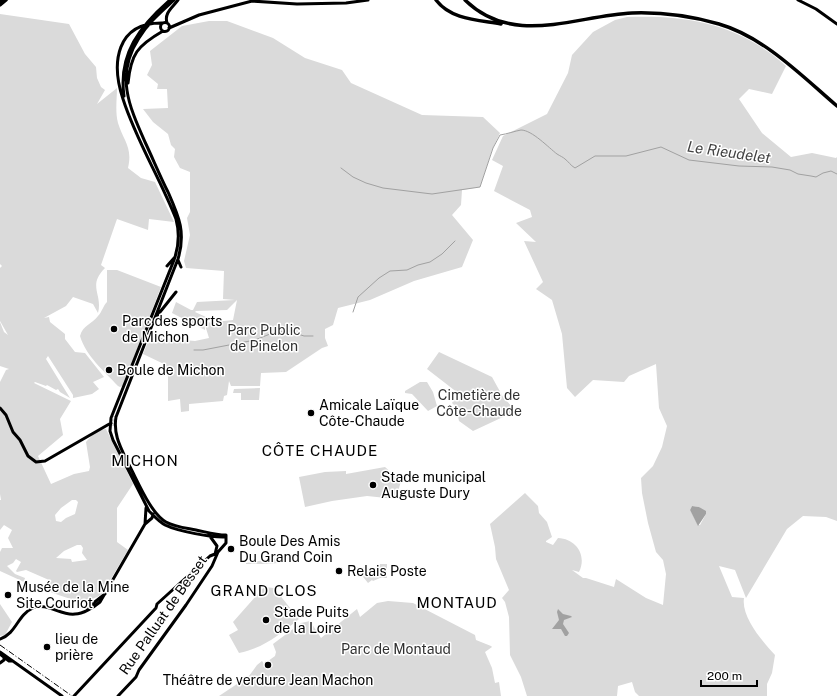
<svg xmlns="http://www.w3.org/2000/svg" width="837" height="696" font-family="'Public Sans',sans-serif">
	<style>
		.green { fill: #dadada; fill-rule: evenodd }
		.water { fill: #a1a1a1 }
		.lines { fill: none; stroke-linecap: round; stroke-linejoin: round }
		.stream { stroke: #a1a1a1; stroke-width: 1 }
		.major-tunnel { stroke: #d9d9d9; stroke-width: 3; stroke-dasharray: 3 1.5; stroke-linecap: butt }
		.major { stroke: #000; stroke-width: 3 }
		.highway { stroke: #000; stroke-width: 3.5 }
		.rail { stroke: #000; stroke-width: 1; stroke-dasharray: 6 2 1 2; stroke-linecap: butt }
		.poi-dot { fill: #000; stroke: #fff; stroke-width: 1.5 }
		.labels { text-anchor: middle; dominant-baseline: central; stroke-width: 3; stroke-linejoin: round; paint-order: stroke }
		.poi-label { font-size: 14px; fill: #000; stroke: #fff; text-anchor: start }
		.park-label { font-size: 14px; fill: #313131; stroke: #fff }
		.street-label { font-size: 14px; fill: #000; stroke: #fff }
		.water-label { font-size: 15px; font-style: italic; fill: #424242; stroke: #fff }
		.neighbourhood-label { font-size: 15px; letter-spacing: 1px; fill: #000; stroke: #fff }
	</style>
	<rect width="100%" height="100%" fill="#fff"/>
	<path class="green" d="M0,14L69,24L85,54L96,67L97,78L101,87L105,90L97,104L117,88C117,98 115,112 118,123C123,140 133,147 128,168L141,178L155,182L174,222L149,219L148,230L117,219L101,265L105,268C87,286 103,294 98,313L93,304L73,297L66,306L44,318L49,317L50,322L65,334V339L75,352L85,353L104,377L93,382L99,389L92,394L73,398V395L48,356L46,359L70,398L60,392L58,389L56,390L47,385L46,386L35,382L34,383L71,401L60,419L63,435L38,456L51,484L74,474L89,471L90,467L86,442C92,435 97,430 106,429L133,484L117,508V542L128,550L102,594C83,607 65,597 45,590L49,580L26,570L17,572L16,571L21,562L16,559L13,563L7,566L15,574L25,578L24,582L0,571V552L2,548H13L8,538L12,530L4,525L0,530V500H1L0,494V382L6,370L9,369L0,366V322L4,332L8,335L0,321V268L2,266L0,264ZM72,500H76L78,502L75,514L66,518L61,522L56,521L55,515L61,508ZM77,545H81L83,548L82,553L87,560L72,562L71,559L56,558L64,551Z
		M627,17C676,15 726,21 767,51C774,55 780,61 786,66L772,94L749,89L739,99L762,133L791,157L812,153L836,158L837,157V521L826,517L803,516L787,529L746,598L735,570L719,566L732,597L744,598C741,617 763,642 775,655L772,673L767,684V696H639L635,692L632,682L618,686L617,696H527L521,677L510,655L509,617L505,602L502,598L509,590L496,559L495,547L490,524L525,493L538,506L539,513L547,522L552,537L546,541V542L553,545L558,538C577,539 587,556 579,572L572,570L583,578H586L614,587L616,579L646,598L663,605L666,574L663,560L656,552L648,523L642,493L641,478L653,466L662,447L667,426L659,408L656,364L629,376L624,382L593,380L575,397L567,388L562,334L552,300L536,289L543,282L524,241L536,242L516,223L532,217L530,210L494,191L503,166L492,160L503,136L547,114L568,73L572,55L593,32L615,20ZM692,506L699,507L706,514L700,525H698L690,510Z
		M209,21H227L273,38L305,58L342,70L351,83L422,115L483,117L500,133L492,150L480,187L462,190L461,205L452,215L473,240L462,267L414,281L370,300L338,308L333,325L325,329V338L328,346L322,348L286,372L261,373L260,386H231L229,381L227,395L224,396L223,401L189,404V411L181,412L180,399L168,401V373L166,365L143,354L150,337L195,341L209,338L205,325V330L172,313L176,302L191,310H193L197,302L235,300L223,299L224,271L186,268L184,261L190,235L187,218L190,212V172L180,168L174,157L175,149L171,145L168,134L153,122L143,109L168,108L167,89H157L158,84L147,75L152,65L150,51L182,26ZM237,300L233,320L205,323L206,317L195,312L196,311L227,310Z
		M107,270H117L161,287L123,386L120,387L118,386C104,371 86,356 80,336C83,325 92,324 98,316C102,312 103,306 107,302Z
		M439,352L492,377L503,397L516,411L473,431L459,421L456,407L452,403L458,393L427,369Z
		M420,382H427L433,392L437,406L428,411L412,394L405,393V391Z
		M260,388L259,400H241V393H233L234,389Z
		M385,467L401,481L396,499L367,496L332,501L305,507L299,477L325,472L346,471V474Z
		M278,558V563L268,564H246V563Z
		M380,564H387V578H380L373,581L372,580L368,583L356,568V567L376,569Z
		M264,587L274,588L299,619C280,634 264,648 239,653L229,635L238,630L233,622Z
		M388,601L413,603L475,635L476,640L491,646L492,647L485,652L492,668L495,683L499,682L501,696H219L249,676L257,665L262,661L264,664L275,656L276,652L273,644L301,623L310,621L321,638L357,609L360,617L377,603Z
		M0,604L12,622L5,635L0,636Z"/>
	<path class="water" d="M692,506L699,507L706,511V514L698,526L690,510Z
		M558,609L563,614L571,616L572,617L564,620L563,624L569,633L567,636H565L561,629H552L559,620L557,612Z"/>
	<g class="lines">
		<path class="stream" d="M341,168L353,177L366,183L383,188L432,194L480,187L493,148L500,135C507,134 515,131 521,130C532,130 549,148 557,154C560,156 563,157 565,159C569,162 570,165 575,168L595,156H626L661,147L689,160L739,166L772,167L790,170L798,174L811,176L816,177L823,173L831,171L837,174
			M353,312L358,297L379,278L390,271L407,270L418,265L430,262L442,254L455,241
			M194,350H203L255,340L275,332L289,331L304,336H313"/>
		<path class="major-tunnel" d="M113,426L114,416"/>
		<path class="major" d="M798,0L816,9L837,24
			M160.5 27a4.5 4.5 0 1 1 9 0a4.5 4.5 0 1 1-9 0Z
			M163,23C116,22 111,63 123,99C136,140 160,178 176,219C180,234 179,246 174,260L111,418L110,431L113,440L149,511C154,516 159,522 165,525C177,531 213,538 226,537
			M167,23C164,13 172,8 178,0
			M169,28L199,15L252,1L297,4L346,3L368,0
			M128,83C131,54 137,46 163,31
			M124,96C118,54 140,26 170,0
			M178,260L181,267
			M167,266L175,257
			M156,317L176,292
			M0,408L6,415L13,432L20,440L28,456L36,462L45,461L111,423
			M128,463C121,448 113,435 116,417L178,259C186,232 179,217 168,192C160,176 153,159 145,142C129,106 115,75 139,38C148,23 161,12 174,0
			M145,524L146,508
			M87,608L105,594
			M0,639C17,633 17,615 33,608C47,602 61,616 75,614C83,614 94,607 100,602L145,524L152,518L153,514
			M0,652L62,696
			M0,654L9,661H13
			M0,663L4,660V656
			M74,696L156,608L157,604L210,556L215,554L217,546L209,535
			M118,696L136,677L139,670L186,605L212,566L218,552L226,543V535C216,535 206,532 196,530C186,528 175,527 166,522C150,513 137,479 128,463"/>
		<path class="highway" d="M436,0C451,20 479,20 501,24
			M465,0C513,47 574,16 632,13C661,12 691,16 719,24C764,37 802,76 837,106
			M0,2L2,0
			M0,5L6,0"/>
		<path class="rail" d="M0,645L72,696"/>
	</g>
	<g class="poi-dot">
		<circle cx="114" cy="329" r="4"/>
		<circle cx="109" cy="370" r="4"/>
		<circle cx="311" cy="413" r="4"/>
		<circle cx="373" cy="485" r="4"/>
		<circle cx="231" cy="549" r="4"/>
		<circle cx="339" cy="571" r="4"/>
		<circle cx="8" cy="595" r="4"/>
		<circle cx="266" cy="620" r="4"/>
		<circle cx="47" cy="647" r="4"/>
		<circle cx="268" cy="665" r="4"/>
	</g>
	<g class="labels">
		<g class="poi-label">
			<text x="122" y="321">Parc des sports<tspan x="122" dy="16">de Michon</tspan></text>
			<text x="117" y="370">Boule de Michon</text>
			<text x="319" y="405">Amicale Laïque<tspan x="319" dy="16">Côte-Chaude</tspan></text>
			<text x="381" y="477">Stade municipal<tspan x="381" dy="16">Auguste Dury</tspan></text>
			<text x="239" y="541">Boule Des Amis<tspan x="239" dy="16">Du Grand Coin</tspan></text>
			<text x="347" y="571">Relais Poste</text>
			<text x="16" y="587">Musée de la Mine<tspan x="16" dy="16">Site Couriot</tspan></text>
			<text x="274" y="612">Stade Puits<tspan x="274" dy="16">de la Loire</tspan></text>
			<text x="55" y="639">lieu de<tspan x="55" dy="16">prière</tspan></text>
			<text x="268" y="680" text-anchor="middle">Théâtre de verdure Jean Machon</text>
		</g>
		<g class="park-label">
			<text x="264" y="330">Parc Public<tspan x="264" dy="16">de Pinelon</tspan></text>
			<text x="479" y="395">Cimetière de<tspan x="479" dy="16">Côte-Chaude</tspan></text>
			<text x="396" y="649">Parc de Montaud</text>
		</g>
		<g class="street-label">
			<text transform="translate(163 615) rotate(-55)">Rue Palluat de Besset</text>
		</g>
		<g class="water-label">
			<text transform="translate(729 152) rotate(8)">Le Rieudelet</text>
		</g>
		<g class="neighbourhood-label">
			<text x="320" y="450">CÔTE CHAUDE</text>
			<text x="145" y="460">MICHON</text>
			<text x="264" y="590">GRAND CLOS</text>
			<text x="457" y="602">MONTAUD</text>
		</g>
	</g>
	<path d="M701 680v6h56v-6" fill="none" stroke="#000000" stroke-width="2"/>
	<text x="707" y="680" font-size="12" fill="#000000" stroke="#ffffff" stroke-width="3" paint-order="stroke">200 m</text>
</svg>
